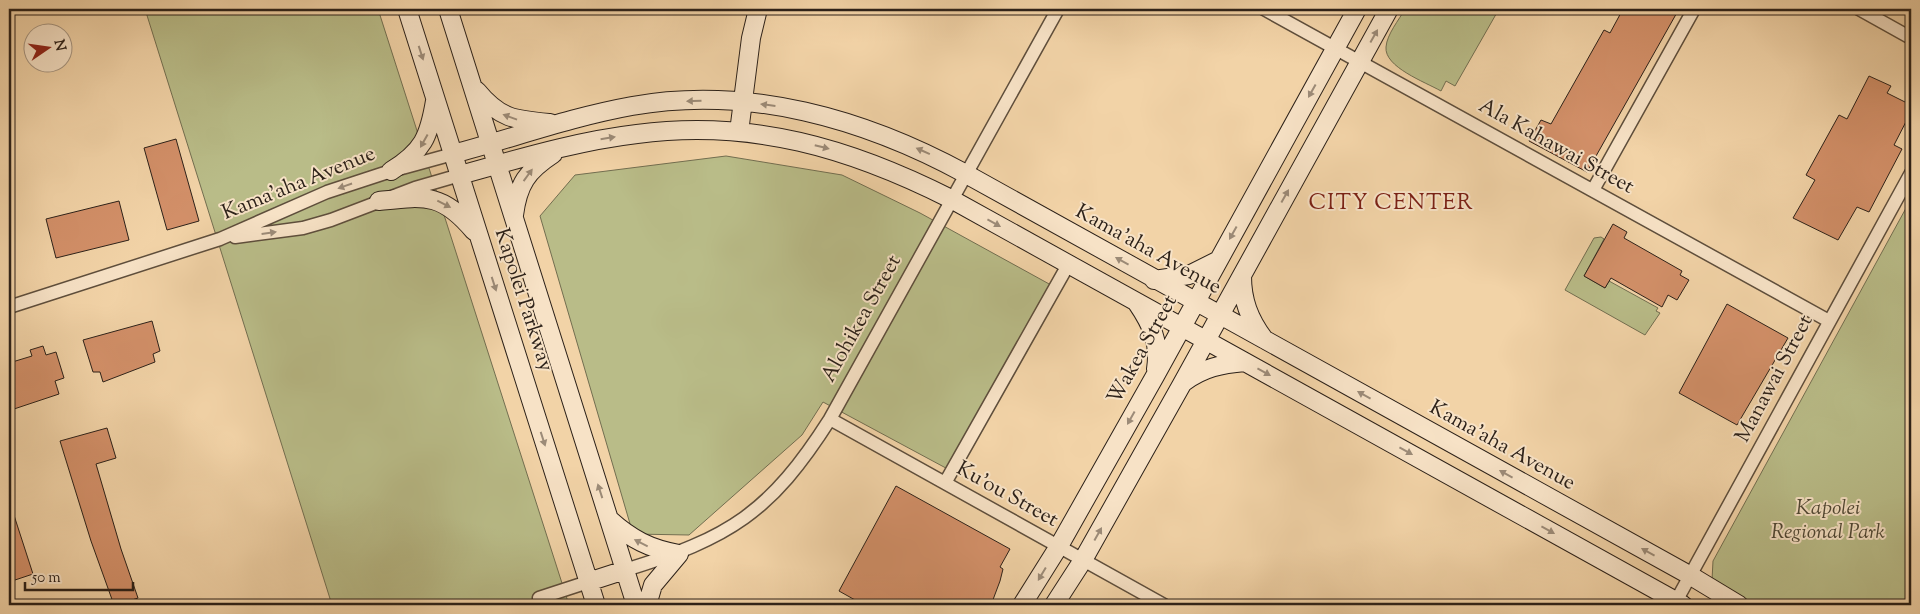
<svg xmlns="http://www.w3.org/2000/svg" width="1920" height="614" font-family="'Sorts Mill Goudy',serif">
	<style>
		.green { fill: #b9bc88; stroke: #726e50 }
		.building { fill: #d39069; stroke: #2c2119 }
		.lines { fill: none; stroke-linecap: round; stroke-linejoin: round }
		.street-casing { stroke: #5e4e3c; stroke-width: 15 }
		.secondary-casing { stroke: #2c2119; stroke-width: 20 }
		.street { stroke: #f7e2c6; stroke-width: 12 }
		.secondary { stroke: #f7e2c6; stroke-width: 18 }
		.oneway { fill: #9c8b78 }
		.labels { text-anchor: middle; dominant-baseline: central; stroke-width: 4; stroke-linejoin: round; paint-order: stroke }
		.street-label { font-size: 21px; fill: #2c2119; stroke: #f7e2c6 }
		.park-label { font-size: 21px; font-style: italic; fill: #4f4835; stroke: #f7e2c6 }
		.neighbourhood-label { font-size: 22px; letter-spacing: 1px; fill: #7a1f14; stroke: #f7e2c6 }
	</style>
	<rect width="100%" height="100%" fill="#f2d3a7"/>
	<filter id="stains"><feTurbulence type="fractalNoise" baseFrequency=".004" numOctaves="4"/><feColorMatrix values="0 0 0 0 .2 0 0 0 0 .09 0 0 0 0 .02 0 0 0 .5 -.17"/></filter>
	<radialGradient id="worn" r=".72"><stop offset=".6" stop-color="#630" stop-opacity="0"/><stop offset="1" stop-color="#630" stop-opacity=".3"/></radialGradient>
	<path class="green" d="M145,9H378L569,605H332Z
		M1405,9H1499L1455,86L1446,81L1441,91C1425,82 1384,67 1386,47C1387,34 1399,20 1405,9Z
		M726,156L842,175L920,213L1051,285L957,474L823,402L802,435L689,535L633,534L540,216L575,175Z
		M1911,199V605H1741L1712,580L1713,561Z
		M1601,237L1604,239L1584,276L1605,288L1609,281L1658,308L1656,311L1660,313L1645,335L1565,290L1594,238Z"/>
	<path class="building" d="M1623,9H1679L1587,172L1529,141L1541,120L1551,124L1604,30L1610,33Z
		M1869,76L1891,86L1887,93L1911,105V112L1894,145L1902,149L1869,212L1857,207L1838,240L1793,218L1815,180L1806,175L1839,115L1847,119Z
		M176,139L199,221L167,230L144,148Z
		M119,201L129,240L56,258L46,219Z
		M1613,224L1627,232L1624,238L1682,271L1680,275L1689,280L1677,300L1668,295L1662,307L1611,278L1605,288L1584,276Z
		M1727,304L1788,338L1737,425L1679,393Z
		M152,321L160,351L153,354L155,362L103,382L100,372H93L83,340Z
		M43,346L46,355L56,352L64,378L55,381L59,394L11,410L9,401V363L32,356L30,350Z
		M107,428L116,458L96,464L121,549L138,598L117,605H114L91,541L60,441Z
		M896,486L1010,549L1000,567L1003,569L1000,581L991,605H864L839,591Z
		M11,506L33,574L9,582V507Z"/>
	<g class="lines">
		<defs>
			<path id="street" d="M1264,9L1829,321
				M1859,9L1911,38
				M1593,190L1694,9
				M235,237L303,228L331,220L415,188L460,175
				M9,307L220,239L327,192L391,171L453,154
				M830,419L1164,605
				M945,483L1068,265
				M625,570C730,538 770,513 830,419L1058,9
				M539,598L588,582
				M1674,605L1911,173"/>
			<path id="secondary" d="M407,9L596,605
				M448,9L636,605
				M477,91C500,119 515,120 550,123
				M739,132L751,38L758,9
				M453,154C513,138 571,117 632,106C748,85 865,119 966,174L1691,576L1739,605
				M391,171C423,151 429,137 435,101
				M460,175C518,159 577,141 637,134C752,119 850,148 951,199L1683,605
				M379,201C426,196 442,193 474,231
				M514,215C518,184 527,171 553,154
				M1242,276C1242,300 1249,319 1264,339
				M1154,280L1189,275L1217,261
				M1137,303C1152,325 1160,343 1156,369
				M1184,382C1203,368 1221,364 1245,362
				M610,520C631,539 650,549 679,554
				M588,582L625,570
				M647,605L653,585L679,554
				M1022,605L1059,546L1155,376L1357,9
				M1054,605L1083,560L1182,384L1389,9"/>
		</defs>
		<use href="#street" class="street-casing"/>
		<use href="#secondary" class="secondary-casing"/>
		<use href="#street" class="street"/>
		<use href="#secondary" class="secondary"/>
	</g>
	<defs><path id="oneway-solid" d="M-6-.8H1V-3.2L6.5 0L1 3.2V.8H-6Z" transform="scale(1.25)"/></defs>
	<g class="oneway">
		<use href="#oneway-solid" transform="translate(1374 36) rotate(-61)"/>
		<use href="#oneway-solid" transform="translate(421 53) rotate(72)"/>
		<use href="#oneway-solid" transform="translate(1312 91) rotate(119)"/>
		<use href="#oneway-solid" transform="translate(694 101) rotate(178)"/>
		<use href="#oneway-solid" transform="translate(768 105) rotate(-173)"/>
		<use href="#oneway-solid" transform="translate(510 117) rotate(-160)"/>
		<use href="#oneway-solid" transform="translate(608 138) rotate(-9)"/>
		<use href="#oneway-solid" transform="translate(424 141) rotate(119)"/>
		<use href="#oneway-solid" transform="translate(822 147) rotate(14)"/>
		<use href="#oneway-solid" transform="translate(923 151) rotate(-156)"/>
		<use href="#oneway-solid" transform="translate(528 175) rotate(-54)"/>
		<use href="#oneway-solid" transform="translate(345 186) rotate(161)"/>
		<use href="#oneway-solid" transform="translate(1285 196) rotate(-61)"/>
		<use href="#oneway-solid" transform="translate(444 204) rotate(27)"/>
		<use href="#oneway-solid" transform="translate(994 223) rotate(29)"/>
		<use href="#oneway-solid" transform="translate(269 233) rotate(-8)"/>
		<use href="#oneway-solid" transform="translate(1233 233) rotate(119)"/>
		<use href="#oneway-solid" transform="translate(1122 261) rotate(-151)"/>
		<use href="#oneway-solid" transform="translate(494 284) rotate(72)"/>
		<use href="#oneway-solid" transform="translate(1264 372) rotate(29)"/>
		<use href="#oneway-solid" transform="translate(1364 395) rotate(-151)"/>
		<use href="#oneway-solid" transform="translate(1131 418) rotate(119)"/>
		<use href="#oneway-solid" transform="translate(543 439) rotate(72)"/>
		<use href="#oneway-solid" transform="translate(1406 451) rotate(29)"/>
		<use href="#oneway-solid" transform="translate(1506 474) rotate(-151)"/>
		<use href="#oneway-solid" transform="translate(600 491) rotate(-108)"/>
		<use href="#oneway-solid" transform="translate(1548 530) rotate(29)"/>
		<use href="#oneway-solid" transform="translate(1098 534) rotate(-61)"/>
		<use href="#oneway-solid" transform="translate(641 543) rotate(-153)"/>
		<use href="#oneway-solid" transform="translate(1648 552) rotate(-151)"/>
		<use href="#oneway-solid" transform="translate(1042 574) rotate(121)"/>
	</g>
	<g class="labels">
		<g class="street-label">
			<text transform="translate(1556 147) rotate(29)">Ala Kahawai Street</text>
			<text transform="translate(299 184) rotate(-22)">Kama'aha Avenue</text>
			<text transform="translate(1148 250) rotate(29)">Kama'aha Avenue</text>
			<text transform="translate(523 300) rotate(72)">Kapolei Parkway</text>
			<text transform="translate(862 319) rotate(-61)">Alohikea Street</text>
			<text transform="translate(1143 350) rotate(-61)">Wakea Street</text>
			<text transform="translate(1775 379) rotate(-62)">Manawai Street</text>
			<text transform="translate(1502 446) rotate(29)">Kama'aha Avenue</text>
			<text transform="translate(1007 495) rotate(29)">Ku'ou Street</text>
		</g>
		<g class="park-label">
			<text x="1828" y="509">Kapolei<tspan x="1828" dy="24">Regional Park</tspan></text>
		</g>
		<g class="neighbourhood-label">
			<text x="1391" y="204">CITY CENTER</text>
		</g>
	</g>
	<rect width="1920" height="614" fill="none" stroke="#f2d3a7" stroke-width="30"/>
	<rect x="10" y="10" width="1900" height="594" fill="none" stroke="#2c2119" stroke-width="2.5"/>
	<rect x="15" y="15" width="1890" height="584" fill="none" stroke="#2c2119"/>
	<g transform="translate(48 48) rotate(77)"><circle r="24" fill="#f7e2c6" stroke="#a69581"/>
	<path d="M0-4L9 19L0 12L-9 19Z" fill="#8f2418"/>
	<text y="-8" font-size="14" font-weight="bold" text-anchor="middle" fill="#2c2119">N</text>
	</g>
	<path d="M25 582v8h108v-8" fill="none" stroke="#2c2119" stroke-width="2.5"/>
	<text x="32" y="582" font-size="15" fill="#2c2119" stroke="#f7e2c6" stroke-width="4" paint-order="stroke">50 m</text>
	<rect width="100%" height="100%" filter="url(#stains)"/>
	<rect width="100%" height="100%" fill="url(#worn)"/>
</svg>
